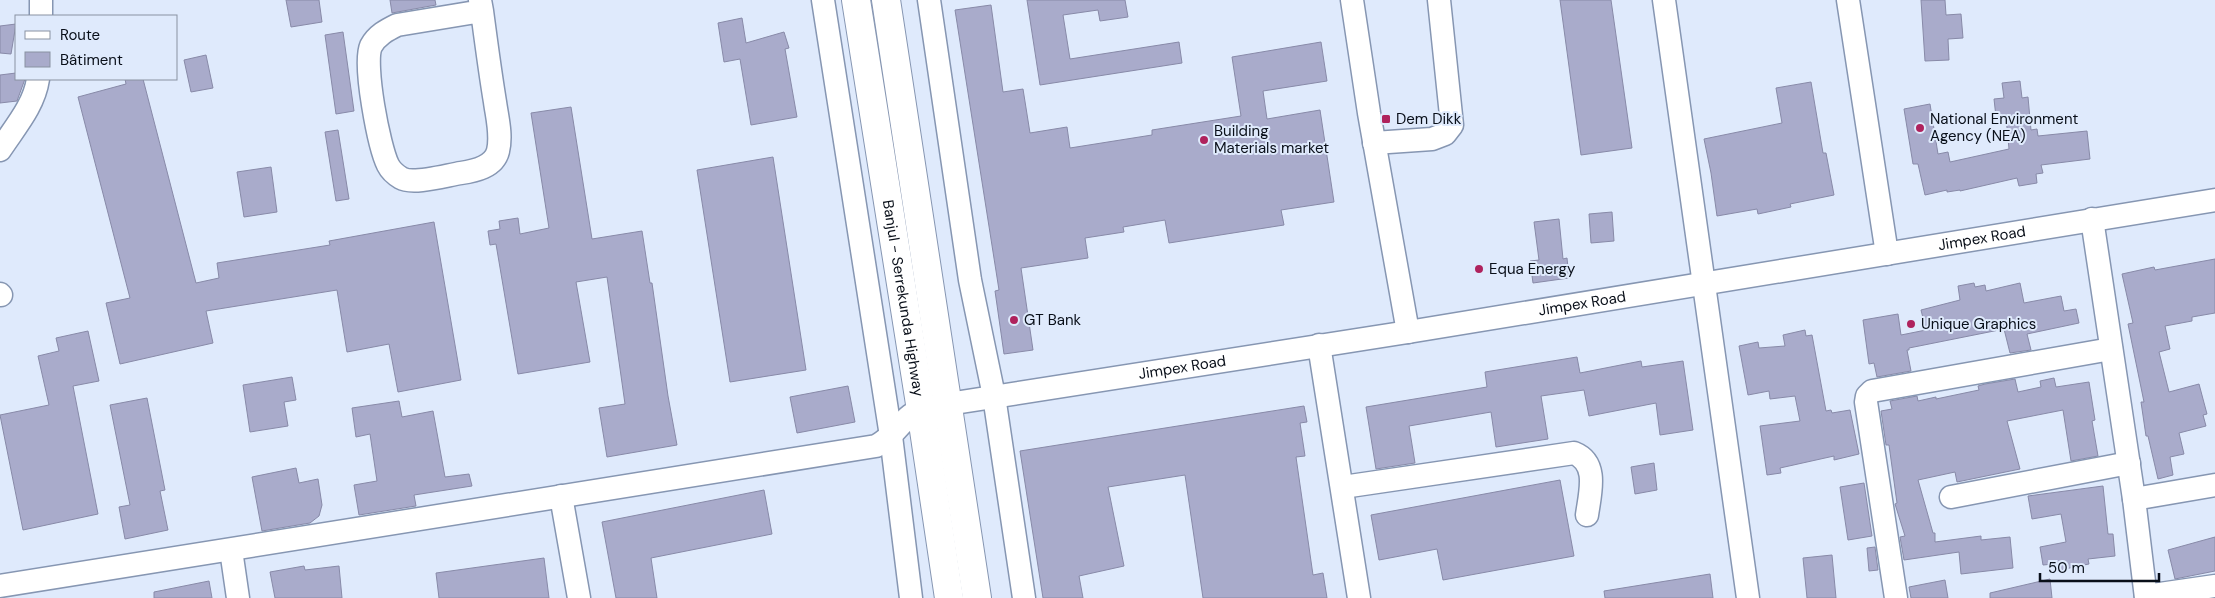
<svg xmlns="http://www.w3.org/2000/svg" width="2215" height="598" font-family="'DM Sans',sans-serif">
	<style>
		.building { fill: #a9abcb; stroke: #888aa8 }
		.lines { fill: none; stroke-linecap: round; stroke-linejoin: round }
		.minor-casing { stroke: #8696b2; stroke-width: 25 }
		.highway-casing { stroke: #8696b2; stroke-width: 30 }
		.minor { stroke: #fff; stroke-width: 22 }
		.highway { stroke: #fff; stroke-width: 28 }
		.poi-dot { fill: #af225d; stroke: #dfeafc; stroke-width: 2 }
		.labels { text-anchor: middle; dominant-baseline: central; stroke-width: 4; stroke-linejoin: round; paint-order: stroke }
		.poi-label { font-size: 15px; fill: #090f19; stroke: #dfeafc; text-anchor: start }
		.street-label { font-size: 15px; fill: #090f19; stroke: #dfeafc }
	</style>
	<rect width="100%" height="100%" fill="#dfeafc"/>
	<path class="building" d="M286,0H319L322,22L291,27Z
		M390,0H435L436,5L392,13Z
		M1027,0H1125L1128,17L1100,21L1098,10L1063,15L1070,59L1179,42L1182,63L1040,85Z
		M1560,0H1611L1632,148L1581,155Z
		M1921,0H1945L1946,15L1961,14L1963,38L1948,39L1949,60L1925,61Z
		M991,5L1003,92L1023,89L1030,133L1067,127L1070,148L1152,135V130L1241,116L1232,57L1321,42L1327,81L1263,91L1267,119L1320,110L1334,202L1281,210L1284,225L1169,243L1165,220L1123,227L1124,232L1085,238L1088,258L1021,268L1033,350L1004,354L995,291L999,290L955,10Z
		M742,18L746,43L784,32L789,48L785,49L797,117L751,125L740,59L724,62L718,23Z
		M16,24L11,54L0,53V26Z
		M343,32L354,111L336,114L325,35Z
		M206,55L213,88L191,92L184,60Z
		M16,73V79H25L17,101L0,103V75Z
		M125,79H143L196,283L219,278L217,263L330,245L329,241L434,222L461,380L398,392L389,344L347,352L337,290L206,311L213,343L120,364L106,303L130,298L78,97L126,84Z
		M2020,81L2022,98L2028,97L2031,130L2037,129L2038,136L2087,131L2090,159L2041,165L2043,173L2036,174L2037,183L2019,186L2017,178L1960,191V190L1947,192V190L1925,195L1918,164H1913L1904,109L1930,104L1938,154L1948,152L1950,162L2009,149L2006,117H1996L1994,99L2004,98L2002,83Z
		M1811,82L1823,153H1826L1834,195L1790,204L1791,207L1758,214L1757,209L1717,216L1711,173L1704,139L1782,123L1776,88Z
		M571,107L592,239L642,231L650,283H652L668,396L677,445L607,457L599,408L625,404L607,277L576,282L590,362L518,374L496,244L490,245L488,231L500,229L499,221L518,218L520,234L549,228L531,113Z
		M338,130L349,199L336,201L325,132Z
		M773,157L806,370L730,382L697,170Z
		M271,167L277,212L244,217L237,172Z
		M1612,212L1614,241L1591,243L1589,214Z
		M1559,219L1563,259L1567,258L1569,278L1533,283L1530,261L1539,260L1534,222Z
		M2215,259V313L2192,317V321L2165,326L2170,349L2159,352L2169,392L2199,384L2207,414L2203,415L2206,426L2179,433L2184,454L2170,457L2173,475L2158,479L2148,436H2146L2141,402H2144L2128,324L2133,323L2122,274L2154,267L2155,270Z
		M1974,283L1975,287L1985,285L1986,291L2020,283L2024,303L2061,296L2064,311L2076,309L2079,323L2027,334L2031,350L2010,353L2004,329L1909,348V350H1907L1911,371L1877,377L1874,363L1869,364L1863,320L1898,314L1901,335L1926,330L1921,310L1960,300L1958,286Z
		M1805,330L1806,336L1812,335L1826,411L1831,410L1832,413L1850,410L1859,454L1834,460V456L1780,468L1781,473L1767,475L1760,426L1800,421L1795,396L1770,399L1769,391L1748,395L1739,346L1758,342L1759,348L1785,346L1783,335Z
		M88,331L99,381L73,386L98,514L23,530L0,415L49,405L38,356L59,351L56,338Z
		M1577,357L1580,373L1641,361L1642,367L1683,361L1693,430L1660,435L1656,403L1589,416L1584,390L1541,396L1548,439L1496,447L1491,412L1409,426L1415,463L1376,469L1366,407L1487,387L1485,372Z
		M292,377L296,400L284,402L288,426L250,432L243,385Z
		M2054,378L2056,387L2089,382L2095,420L2092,421L2098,456L2071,461L2063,410L2007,421L2020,469L1957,482L1955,472L1918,480L1933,533H1935V542L1981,536V540L2010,537L2013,568L1961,574L1959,552L1904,560L1900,537L1905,536L1895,504L1897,503L1889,445H1886L1881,411L1892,409L1890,401L1917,396L1918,401L1936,397V399L1979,390L1978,386L1985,384L2015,379L2018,392L2041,387L2040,381Z
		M848,386L855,422L797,433L790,397Z
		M147,398L165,490L160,491L168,530L125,539L119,507L130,505L110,405Z
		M399,401L402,417L433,411L445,477L469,474L472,486L414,495L416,506L359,515L354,485L377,481L370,434L356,437L352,408Z
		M1304,406L1307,422L1300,423L1305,456L1296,457L1313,575L1323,573L1327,598H1203L1185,475L1108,487L1124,566L1079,576L1083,598H1043L1020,451Z
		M1654,463L1657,490L1635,494L1631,467Z
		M296,468L299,483L318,479L322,505L319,516L310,523L262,531L252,477Z
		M1560,480L1574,556L1443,580L1437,549L1379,560L1371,515Z
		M1864,483L1872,536L1848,540L1840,487Z
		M2103,486L2108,534H2113L2115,556L2088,559L2089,564L2055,571L2054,564L2043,565L2040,547L2066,542L2061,514L2032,519L2028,496Z
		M764,490L772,534L651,558L657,598H616L602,522Z
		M2215,537V571L2175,579L2168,550Z
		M1875,547L1878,570L1869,571L1867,548Z
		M1832,555L1836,598H1807L1803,558Z
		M544,558L549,598H439L436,573Z
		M304,566L305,570L339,566L342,598H275L270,572Z
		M1710,574L1713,598H1605L1604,591Z
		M2050,579L2052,598H1990V593Z
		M1945,580L1948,598H1911L1909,587Z
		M209,581L212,598H154V592Z"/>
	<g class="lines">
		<defs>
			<g id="minor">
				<path d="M480,0L482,11C486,41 490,72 495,102C497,117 502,135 498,151C494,167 475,171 461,173C447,175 413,185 401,178C396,175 391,171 388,165C379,147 363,64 371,46C377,35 387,30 397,25L482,11"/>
				<path d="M823,0L891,436L911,598"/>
				<path d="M929,0L970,280L994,396L1024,598"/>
				<path d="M1352,0L1369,113L1408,332"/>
				<path d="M1664,0L1748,598"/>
				<path d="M1848,0L1887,254"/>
				<path d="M41,16V0"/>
				<path d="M1374,143L1432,139L1445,134L1452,125L1439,0"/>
				<path d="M0,150C15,127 34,106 38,79"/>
				<path d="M2092,219L2134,499L2146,598"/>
				<path d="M0,294L1,295"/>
				<path d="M1319,345L1359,598"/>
				<path d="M1343,487L1574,453C1599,463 1590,493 1587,515"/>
				<path d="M561,496L579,598"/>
				<path d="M1951,497L2129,463"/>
				<path d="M2134,499L2215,485"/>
				<path d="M231,550L238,598"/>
				<path id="s1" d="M0,586L876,446C891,439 898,425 911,415C921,408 936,406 948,404L1408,332L2215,200"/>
				<path d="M2146,596L2215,586"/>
				<path d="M1896,598L1866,402L1867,396L1872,391L2111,349"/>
			</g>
			<g id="highway">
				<path id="s2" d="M856,0L921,410L949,598"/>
				<path d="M886,0L977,598"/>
			</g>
		</defs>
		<use href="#minor" class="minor-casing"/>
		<use href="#highway" class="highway-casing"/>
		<use href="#minor" class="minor"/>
		<use href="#highway" class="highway"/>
	</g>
	<g class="poi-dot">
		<rect x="1381" y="114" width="10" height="10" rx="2.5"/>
		<circle cx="1920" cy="128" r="5"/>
		<circle cx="1204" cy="140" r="5"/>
		<circle cx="1479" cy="269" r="5"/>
		<circle cx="1014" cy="320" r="5"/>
		<circle cx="1911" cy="324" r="5"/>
	</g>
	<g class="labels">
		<g class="poi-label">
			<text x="1396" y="119">Dem Dikk</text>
			<text x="1930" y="119">National Environment<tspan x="1930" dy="17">Agency (NEA)</tspan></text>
			<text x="1214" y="131">Building<tspan x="1214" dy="17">Materials market</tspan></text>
			<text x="1489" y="269">Equa Energy</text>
			<text x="1024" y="320">GT Bank</text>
			<text x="1921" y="324">Unique Graphics</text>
		</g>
		<g class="street-label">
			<text stroke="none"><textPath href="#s1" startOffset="2020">Jimpex Road</textPath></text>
			<text stroke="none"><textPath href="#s2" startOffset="302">Banjul - Serrekunda Highway</textPath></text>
			<text stroke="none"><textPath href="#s1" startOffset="1615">Jimpex Road</textPath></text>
			<text stroke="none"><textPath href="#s1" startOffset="1210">Jimpex Road</textPath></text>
		</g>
	</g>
	<rect x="15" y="15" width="162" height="65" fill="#dfeafc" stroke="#8992a1"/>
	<rect x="25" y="31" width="25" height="8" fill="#ffffff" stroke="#8992a1"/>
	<text x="60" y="40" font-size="15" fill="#090f19">Route</text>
	<rect x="25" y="52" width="25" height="15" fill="#a9abcb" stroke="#8992a1"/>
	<text x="60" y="65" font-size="15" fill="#090f19">Bâtiment</text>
	<path d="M2040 573v8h119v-8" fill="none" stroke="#090f19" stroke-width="2.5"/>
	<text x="2048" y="573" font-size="15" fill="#090f19" stroke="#dfeafc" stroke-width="4" paint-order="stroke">50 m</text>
</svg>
